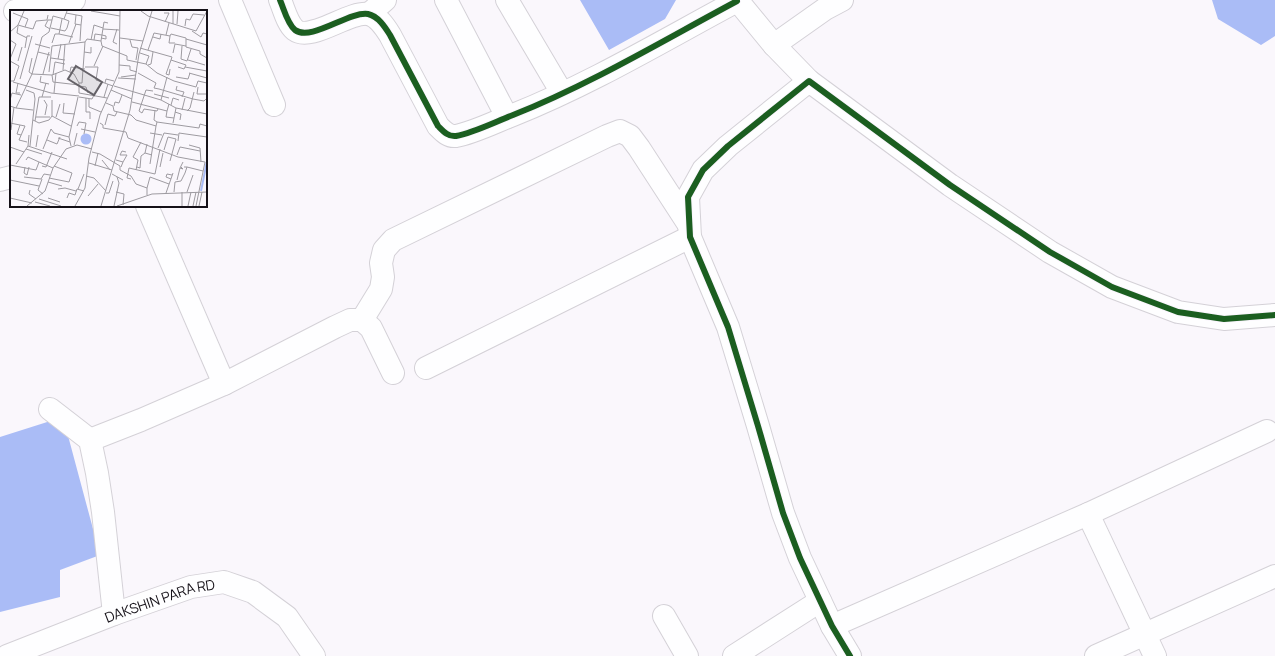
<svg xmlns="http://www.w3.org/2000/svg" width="1275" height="656" font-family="Manrope,sans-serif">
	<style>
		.water { fill: #aabcf6 }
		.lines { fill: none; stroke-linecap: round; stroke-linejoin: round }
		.street-casing { stroke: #d4d1d7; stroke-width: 24 }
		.street { stroke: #fefeff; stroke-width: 22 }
		.cycleway-casing { stroke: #faf6fd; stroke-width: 8 }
		.cycleway { stroke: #1b5e20; stroke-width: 6 }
		.labels { text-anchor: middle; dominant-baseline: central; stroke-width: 4; stroke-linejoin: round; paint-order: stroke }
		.street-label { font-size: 14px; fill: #151118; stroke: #faf6fd }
		.inset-river { fill: none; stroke: #aabcf6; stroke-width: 2 }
		.inset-road { fill: none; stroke: #9e9ba1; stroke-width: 1 }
		.view { fill: #656268; fill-opacity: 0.15; stroke: #656268; stroke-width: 2 }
		.inset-edge { fill: none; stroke: #151118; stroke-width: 2 }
	</style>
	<rect width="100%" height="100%" fill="#faf7fc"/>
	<path class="water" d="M580,0H676L665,19L609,50Z
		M1212,0H1275V36L1261,45L1218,19Z
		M63,417L100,555L60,570V597L0,612V437Z"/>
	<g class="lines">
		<defs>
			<g id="street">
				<path d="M230,0L274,105"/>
				<path d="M280,0C284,9 287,23 295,30C311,42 349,11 368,14C378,16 385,27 390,35L438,126C443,131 448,137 456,136C473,133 497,121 513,115C591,84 664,40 737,1"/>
				<path d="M446,0L507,117"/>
				<path d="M507,0L562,93"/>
				<path d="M737,0L774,45L809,81"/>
				<path d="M15,11L45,7L74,0"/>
				<path d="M369,14L385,0"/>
				<path d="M774,45L825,9L842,0"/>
				<path d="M0,180L11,177"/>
				<path d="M147,206L224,384"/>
				<path d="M362,320L381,289L383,277L381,263L384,250L393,240L607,136L620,131L630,136L639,148L689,225"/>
				<path d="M426,368L690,237"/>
				<path d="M50,409L90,440L97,473L103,512L114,614"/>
				<path d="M90,440L141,420L224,384L335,327L350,320H362L371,328L393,373"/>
				<path d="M1088,514L1155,656"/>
				<path d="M664,616L687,656"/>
				<path d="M832,626L1088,514L1267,431"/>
				<path id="s1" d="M7,656L114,614L191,587L224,582L253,592L287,617L314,656"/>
				<path d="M734,656L820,601"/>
				<path d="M850,656L832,626L800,558L783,513L758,426L728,327L690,237L688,197L703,170L728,146L809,81L950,185L1050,252L1112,287L1178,312L1224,319L1275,315"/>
				<path d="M1096,656L1275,576"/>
			</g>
		</defs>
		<use href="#street" class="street-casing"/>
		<use href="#street" class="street"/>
		<defs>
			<path id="cycleway" d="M280,0C284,9 287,23 295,30C311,42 349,11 368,14C378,16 385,27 390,35L438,126C443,131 448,137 456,136C473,133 497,121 513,115C591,84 664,40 737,1
				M850,656L832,626L800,558L783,513L758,426L728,327L690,237L688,197L703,170L728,146L809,81L950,185L1050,252L1112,287L1178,312L1224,319L1275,315"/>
		</defs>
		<use href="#cycleway" class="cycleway-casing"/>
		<use href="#cycleway" class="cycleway"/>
	</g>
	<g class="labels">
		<g class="street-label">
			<text stroke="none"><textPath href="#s1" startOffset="163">DAKSHIN PARA RD</textPath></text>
		</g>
	</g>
	<g transform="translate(10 10)">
		<rect width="197" height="197" fill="#faf7fc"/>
		<path d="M70.5 129a5.5 5.5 0 1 1 11 0a5.5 5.5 0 1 1-11 0Z" fill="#aabcf6"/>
		<path class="inset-river" d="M191,181L197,151"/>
		<path class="inset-road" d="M81,1L110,6M131,1L138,6L186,21L197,1M3,3L18,9L15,17L8,15M56,3L72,6L71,15L65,14L66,5M154,3H159L155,12M26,11L37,10L38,5M163,14V1M167,14L168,1M8,16L7,23L17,28M175,16L176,9L180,10L183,4L194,5M15,17L23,19L26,11M41,18L55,21L57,18M57,18L59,11L54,9L57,1M40,19L35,16L38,10H42M93,19L109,20M182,21L191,27L193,23L197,24M0,22L8,15L14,1M49,24L63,27M156,25L159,13M160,26L159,33H165M143,27L150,29L151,24M91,28L96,29V26L92,25M110,28L133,31M176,29L197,35M0,30L6,34L0,49M81,30L84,15L93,18M84,30L85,24L92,25M120,30L122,37L128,38L126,50M70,31L71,15M91,31L94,12L98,13M42,33L45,24H49L52,9M59,33L66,14M25,34L40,38M107,34L103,32L107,19M172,36L171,49L177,51M15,38L17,26H20M130,38L162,47L161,50L176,55L174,59L168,57M138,40L144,23L160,26L161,24L176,28V37L190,41V44L197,48M28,42L40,45M74,42L81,43V37M130,43L139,46L136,54M163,43L165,34L176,36M22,48L19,62L22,64L32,27L39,22L43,6L54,9M41,48L55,50M48,49L51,34M178,50L195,55M0,51L9,56L4,71H0M8,51L12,37M177,51L181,39M109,55L120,56V60L127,62M138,55L141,54L143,42M84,56L93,36M75,57H88L86,70L103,76M175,57L197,61M160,59L159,65L156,64L161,50M53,60L55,34M39,62L42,36L75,32M60,62L61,57L75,59M128,63L146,73L144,78L149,79L183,89L194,91L197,88M179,63L197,68M33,64L39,42M42,65L43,72L69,75M43,65L45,52L55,54M31,66L30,72L39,74M111,67L126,65M166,67L178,69L180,63M108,68L126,69M10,69L22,26M3,72L41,83L69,86M8,73L6,83H10M69,73V83L97,88M95,73L96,69L104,71M69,76L76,77L78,83M104,76L151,90L166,98L197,104M167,76L166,80L174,82L172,87M188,77L187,84H197M16,80L24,83L25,89L20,136M101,80L122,89M44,83L46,63M144,84L159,88M32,87L36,73M69,87L82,89L84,85M94,87L98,74M76,88V102H80V109M79,89V97L91,102M0,90L2,83L11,85M34,90L37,95L35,105M151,90L157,67M122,92L157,101L159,94M54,93L53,103L65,104M96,93L103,96L104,101L121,105L126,110L146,116L147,112L189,118L190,114L197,116M161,95L163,88L169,90M0,96L6,98L22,64L42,65L55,60L64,64L69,73H72L75,32L77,29L91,31L92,36L117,46V50L136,54L147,63L164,71L186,77L188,71L197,73M104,96L105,92L109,93L112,85M6,98L23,100M145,100L144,110L147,112M172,100L175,88M157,101L156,107L164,108M177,101L180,98L184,82M165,102L171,104L170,110M132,103L129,101L136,80L143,81M132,103L134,99L147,101L148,99M42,106V90M26,107H40M46,107L50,94M23,110L29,113L39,110L42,106L61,116M25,111L29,87H41M0,113L15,116L9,130L17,132M90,113L93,115V118L116,122L118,128L168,147L195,152L186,196M163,113L166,98M10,115L7,124L11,125M95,115L98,104L105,106L107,102M67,116L69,112L76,113L74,124M71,119L85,122M1,120L4,97M140,123L152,125M19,125L18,136L57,149M48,128L60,132M37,130L47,134L50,127M168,131L169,123L197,127M137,134L135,143L142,145M64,135L67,123M179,135L190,138L191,152M61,136L59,127L68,87M0,137L14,142M26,137L28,125M148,138L154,123L168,125M16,139L32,144M33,139L41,119L44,123L59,127M154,140L158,127L166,129L160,151M82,142L90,144L110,156V160L121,166L126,174L137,178V185M167,145L170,137L190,141M16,150L18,147L29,152M92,150L100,160M106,150L113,152L111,157M113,152L117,145H110L112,141L116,142M79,153L102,160M6,154L18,136M140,154L146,116M0,155L26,160L29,152L43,158M32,156L36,157L42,142M85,156L88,143M15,157L14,163L17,165L19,157M127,157L130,158L131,146L135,143M150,157L153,143M171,157L173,159L170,158L173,152M177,157L193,161M126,160L128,150L123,147L131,132M102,164L113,170M76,166L84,168L96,181M14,167L31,169L34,164L40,165M39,168L59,172L62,163L44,156M32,169L28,180L33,184M121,169L117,168L119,158L145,164L150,139M161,169L156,167L157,164L162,165M0,170L29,176M167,170L170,158M38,172L52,176M137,178L140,167L159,174M48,179L55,178L66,181M68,179L74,164M20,180L19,184L26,189M106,182L114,184L113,195M164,182L165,172L171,171L175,163L177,157H174M172,182V196M177,182L183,165M96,183H99L103,171M156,183L163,163M78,186L88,174M0,188L22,193M38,188L50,192M57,188L59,183L65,185L67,179L74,181M29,189L51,196M25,192L40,196M17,196L35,181L43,158L56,139L67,135L82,139M65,196L75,178L79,148L90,105L109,62L110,1M91,196L120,100L129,44L142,1M104,196L109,173L107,167M107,196L142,184L197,182M178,196L181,182M183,196L186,182M189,196L192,182"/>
		<path class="view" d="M66,56L92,72L84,85L58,69Z"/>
		<rect width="197" height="197" class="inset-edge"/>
	</g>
</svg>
